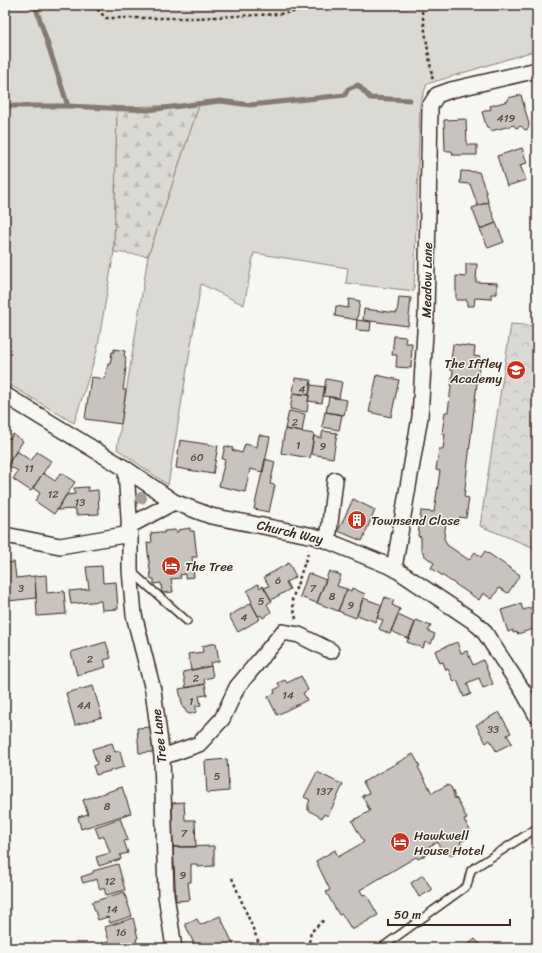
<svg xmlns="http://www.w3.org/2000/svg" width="542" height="953" font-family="Sriracha,sans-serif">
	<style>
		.grass { fill: #dad9d3; stroke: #8a8278 }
		.forest { fill: url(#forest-firs); stroke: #8a8278 }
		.park { fill: url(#park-crowns); stroke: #8a8278 }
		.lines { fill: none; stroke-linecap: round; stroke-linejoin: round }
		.stream { stroke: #857a71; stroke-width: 5 }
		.building { fill: #c8c3be; stroke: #3b2a1e }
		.lane-casing { stroke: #3b2a1e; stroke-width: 10 }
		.street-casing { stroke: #3b2a1e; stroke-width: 18 }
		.path { stroke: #3b2a1e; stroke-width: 2.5; stroke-dasharray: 3 3; stroke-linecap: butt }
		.lane { stroke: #f6f6f2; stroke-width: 7 }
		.street { stroke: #f6f6f2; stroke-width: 15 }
		.tree { fill: #a59e96 }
		.labels { text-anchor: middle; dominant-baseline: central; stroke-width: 3; stroke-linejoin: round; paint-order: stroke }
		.number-label { font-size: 11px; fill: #5e5046 }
		.street-label { font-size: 13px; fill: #3b2a1e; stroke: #f6f6f2 }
		.poi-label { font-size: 13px; fill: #3b2a1e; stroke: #f6f6f2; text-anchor: start }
	</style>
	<defs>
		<pattern id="forest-firs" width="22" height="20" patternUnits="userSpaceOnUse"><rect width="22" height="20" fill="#dad9d3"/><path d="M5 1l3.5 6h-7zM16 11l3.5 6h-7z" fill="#bcbab5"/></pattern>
		<pattern id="park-crowns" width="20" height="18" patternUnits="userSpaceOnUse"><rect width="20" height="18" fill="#dad9d3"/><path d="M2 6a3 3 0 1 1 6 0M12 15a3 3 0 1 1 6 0" fill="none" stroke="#bcbab5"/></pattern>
	</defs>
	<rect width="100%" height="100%" fill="#f6f6f2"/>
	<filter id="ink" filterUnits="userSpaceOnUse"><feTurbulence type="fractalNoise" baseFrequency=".025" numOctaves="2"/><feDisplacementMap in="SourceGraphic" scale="8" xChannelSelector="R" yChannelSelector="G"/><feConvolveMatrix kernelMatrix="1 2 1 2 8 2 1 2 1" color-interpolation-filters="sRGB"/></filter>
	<g filter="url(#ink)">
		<path class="grass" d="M5,5H537V50L427,84L420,104L414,291L346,283L348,268L254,253L244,305L201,284L168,485L117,449L148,256L199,105L117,108L114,252L97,351L74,423L5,382Z"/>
		<path class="forest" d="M199,105L148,256L114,252L117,107Z"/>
		<path class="park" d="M511,324L537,326V549L480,526Z"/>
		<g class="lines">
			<path class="stream" d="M35,5L68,106L148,110L220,101L250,105L345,95L348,89L358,85L370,98L410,100
				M5,106H68"/>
		</g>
		<path class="building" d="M521,95L529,124L528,129L525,130L521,126L516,128L514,125L491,131L489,127L487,128L482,112L491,109L490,106L508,101V98Z
			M466,119L467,145H477V155H453L452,151H445L444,120Z
			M522,148L527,163L520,165L526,180L507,186L497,156Z
			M461,171L479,172L486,192L488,202L478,206L470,184L460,183Z
			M488,202L496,223L480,229L472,208Z
			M496,223L504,242L488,248L480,229Z
			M466,264H477L476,282L497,283V294H491V299L475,298L474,306H467V300H456V276L466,277Z
			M399,297L411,298L408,326L363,320L364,309L397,313Z
			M349,299L360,301L357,320L335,316L336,306L348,308Z
			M357,320L371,322L370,331L356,330Z
			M394,336L406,337L405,343H412L411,368L396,367L397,355H392Z
			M453,344L475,347L474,356L480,357L464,497L469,498L466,518L459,517L458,524L446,522L444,538L447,545L469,560L475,552L481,557L485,551L520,575L508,593L499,588L492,599L483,593L479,600L431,568L434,563L425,556L421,549V537L418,536L421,511L434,512L440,471L436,470L439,449H443L445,434H442L445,412H448L453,370H450Z
			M114,349L125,351L124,356L126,357L125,367L126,368L123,390H126L121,424L85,419L91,377L105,379L108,364H110L112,352H114Z
			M377,375L399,380L391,417L369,412Z
			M295,378L311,380L309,395L293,393Z
			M326,379L342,382L339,398L323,396Z
			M311,385L325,387L322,403L308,401Z
			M293,393L309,395L307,412L290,409Z
			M329,397L347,400L344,415L326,412Z
			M289,411L305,414L302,432L285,429Z
			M325,412L342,415L339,430L322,427Z
			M285,429L314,434L310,458L281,453Z
			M323,431L337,433L333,458L311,454L314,436L321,438Z
			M13,434L23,441L5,468V436L10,439Z
			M259,435L270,437L263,472L250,469L245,492L219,486L225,460L222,459L225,446L233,448L232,450L242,453L245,444L257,447Z
			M180,440L218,446L213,474L176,468Z
			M17,451L31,461L37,452L51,461L31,491L13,479L18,471L7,465Z
			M265,459L275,462L270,484L275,485L269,512L254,509Z
			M43,473L55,481L61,473L75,482L54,514L35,501L40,493L33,488Z
			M88,487V491L98,490L99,514L76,515V509L57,510L66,495L75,494L74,488Z
			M353,499L375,510L362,541L338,531Z
			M190,528V531H194L197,557H192L194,577L185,578V574L180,575L181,578L171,579L173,592L162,593L161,583L154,584V579H151L147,543L152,542L151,533L160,532V533H164V531L175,530L176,532H178V530Z
			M14,562L16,578L35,576L36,598L8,601L5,563Z
			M289,563L296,577L286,582L290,589L271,600L264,588L269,586L264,577Z
			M102,566L103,583L116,582L118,609L102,610L101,601L71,604L69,591L89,589L86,567Z
			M329,571L341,575L337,586L347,589L338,611L317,603Z
			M308,573L326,580L317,603L300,597Z
			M46,575L47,593L64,591L66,614L37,616L35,576Z
			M258,584L260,588L263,586L272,601L267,604L271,612L263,618L261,615L258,616L251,603L252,602L247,591Z
			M352,588L365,594L356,618L338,611L347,589L351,591Z
			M385,597L394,600L392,605L400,609L390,634L379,629L383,620L377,618Z
			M363,598L382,605L376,622L357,615Z
			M251,603L260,619L238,632L229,616Z
			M521,604L523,610L537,606V628L517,634V632L513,633V630L508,632L501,610Z
			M398,615L415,623L409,639L391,631Z
			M416,620L431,626L428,631L435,634L431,644L425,642L423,648L407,642Z
			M106,642L111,658L104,660L106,667L77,675L71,652Z
			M457,642L461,653L467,651L473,665L483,660L493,684L483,688L479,678L467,683L471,694L464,697L457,680L454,682L448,669L446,670L443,662L440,663L435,651Z
			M216,643L219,661L210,663L211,666L191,670L188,654L203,652L202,646Z
			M211,666L213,677L204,679L205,684L186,688L183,672Z
			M301,676L308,690L303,693L307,700L277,715L268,697L275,693L274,690L280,687L278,683L285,680L287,683Z
			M205,684L207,695L199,696L201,705L196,706V712L190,714L187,713L184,708H183L179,689Z
			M93,686L102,717L75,725L66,693Z
			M499,712L511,733L507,735L512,743L496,751L490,740L486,743L476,725Z
			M151,727L153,752L139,753L137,728Z
			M112,743L115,752L120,751L124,767L96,775L93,766L97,764L92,749Z
			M413,754L420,766L418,767L432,793L447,785L451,787L454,794V798L457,799L467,819L464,820L470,830L468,838L460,842L462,845L458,848L460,850L450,856L448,852L444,854L437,842L426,848L429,853L418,859L416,857L360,890L363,895L366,894L378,915L352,930L342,914L339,915L326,892L330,890L316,861L335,850L338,857L364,842L352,821L370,811L362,796L369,793L363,782Z
			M227,759L229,791L207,793L205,761Z
			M317,772L343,785L328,816L324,814L322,818L308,810V805L310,800L304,797Z
			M122,787L131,813L81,829L78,817L88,814L83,800Z
			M184,802L185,820H195L196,847H173L172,803Z
			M120,818L128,840L124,841L128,853L120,855L121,859L99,866L96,857L110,853L104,836L99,838L95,827Z
			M214,846V866L197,867V864H191V882H188L190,900L176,901L173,847Z
			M118,864L125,890L106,895L104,888L100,890L97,879L83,883L81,877L93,873V871Z
			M423,875L432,890L419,897L411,883Z
			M124,892L132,916L110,923L108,917L98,920L92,902Z
			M220,916L235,948H196L185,924L197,919L200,925Z
			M133,918L138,938L136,939L137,943L121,948H104L103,943L109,941L105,927Z
			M475,939L483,948H464Z"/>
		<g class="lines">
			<defs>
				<path id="lane" d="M132,572L187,621
					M381,948L467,886L471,870L537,828"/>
				<path id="street" d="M5,395L126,469L174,502L211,516L314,536L328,541L394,568L473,621L483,630L523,691L537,716
					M126,469L130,534V570L134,615L153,690L162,757L166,895L174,948
					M129,526L174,502
					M5,535L60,546L130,534
					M328,541L335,480
					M394,568L420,417L426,315L430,106L437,95L451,90L537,70
					M162,757L199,744L222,719L237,687L283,632L299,635L331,651"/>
			</defs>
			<use href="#lane" class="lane-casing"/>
			<use href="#street" class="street-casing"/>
			<path class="path" d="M93,5L106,18H195L279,14L344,5
				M421,5L433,82
				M296,619L292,600L309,550
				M232,878L261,948
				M243,948L259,942
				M308,948L311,932L325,919"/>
			<use href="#lane" class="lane"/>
			<use href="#street" class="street"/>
		</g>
		<circle class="tree" cx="141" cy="498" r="6"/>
	</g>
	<defs>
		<symbol id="school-disc" viewBox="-11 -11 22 22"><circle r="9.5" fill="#c8321e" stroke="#f6f6f2"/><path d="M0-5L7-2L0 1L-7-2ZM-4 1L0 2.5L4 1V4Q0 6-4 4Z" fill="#fff"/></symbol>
		<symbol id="building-disc" viewBox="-11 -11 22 22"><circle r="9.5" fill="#c8321e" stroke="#f6f6f2"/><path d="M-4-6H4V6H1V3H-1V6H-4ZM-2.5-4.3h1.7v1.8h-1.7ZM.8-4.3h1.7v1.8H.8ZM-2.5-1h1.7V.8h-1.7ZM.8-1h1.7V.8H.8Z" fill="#fff"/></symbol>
		<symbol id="hotel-disc" viewBox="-11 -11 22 22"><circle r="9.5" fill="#c8321e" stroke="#f6f6f2"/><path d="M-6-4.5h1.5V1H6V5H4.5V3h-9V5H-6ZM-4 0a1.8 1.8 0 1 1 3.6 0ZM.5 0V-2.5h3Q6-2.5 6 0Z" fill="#fff"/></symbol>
	</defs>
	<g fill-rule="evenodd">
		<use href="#school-disc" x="505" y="359" width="22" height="22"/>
		<use href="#building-disc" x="346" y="509" width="22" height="22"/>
		<use href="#hotel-disc" x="160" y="555" width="22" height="22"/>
		<use href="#hotel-disc" x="389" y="831" width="22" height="22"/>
	</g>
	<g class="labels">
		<g class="number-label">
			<text x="506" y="118">419</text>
			<text x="302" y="389">4</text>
			<text x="295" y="422">2</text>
			<text x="298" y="445">1</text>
			<text x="323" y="446">9</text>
			<text x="197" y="457">60</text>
			<text x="29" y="468">11</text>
			<text x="53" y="494">12</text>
			<text x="80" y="502">13</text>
			<text x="278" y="580">6</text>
			<text x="21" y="588">3</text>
			<text x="313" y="588">7</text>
			<text x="332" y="596">8</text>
			<text x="261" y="601">5</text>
			<text x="351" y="605">9</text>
			<text x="244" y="617">4</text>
			<text x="90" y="659">2</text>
			<text x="196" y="678">2</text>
			<text x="288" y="695">14</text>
			<text x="191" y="701">1</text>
			<text x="84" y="705">4A</text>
			<text x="493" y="729">33</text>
			<text x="108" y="758">8</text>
			<text x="217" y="776">5</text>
			<text x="324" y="791">137</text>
			<text x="107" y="806">8</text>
			<text x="184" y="833">7</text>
			<text x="183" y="875">9</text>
			<text x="110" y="881">12</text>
			<text x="112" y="909">14</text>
			<text x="121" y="932">16</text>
		</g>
		<g class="street-label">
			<text transform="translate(427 280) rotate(-89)">Meadow Lane</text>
			<text transform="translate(290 532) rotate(13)">Church Way</text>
			<text transform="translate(159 736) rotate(-96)">Tree Lane</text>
		</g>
		<g class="poi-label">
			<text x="502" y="363" text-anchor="end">The Iffley<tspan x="502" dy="15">Academy</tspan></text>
			<text x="371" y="520">Townsend Close</text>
			<text x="185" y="566">The Tree</text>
			<text x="414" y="835">Hawkwell<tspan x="414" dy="15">House Hotel</tspan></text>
		</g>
	</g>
	<rect width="542" height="953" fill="none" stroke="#f6f6f2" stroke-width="20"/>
	<rect x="10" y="10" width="522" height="933" fill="none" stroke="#3b2a1e" stroke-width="1.5" filter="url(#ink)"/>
	<path d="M388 919v6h122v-6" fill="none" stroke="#3b2a1e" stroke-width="2"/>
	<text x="394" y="919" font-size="12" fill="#3b2a1e" stroke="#f6f6f2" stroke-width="3" paint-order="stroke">50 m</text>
</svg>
